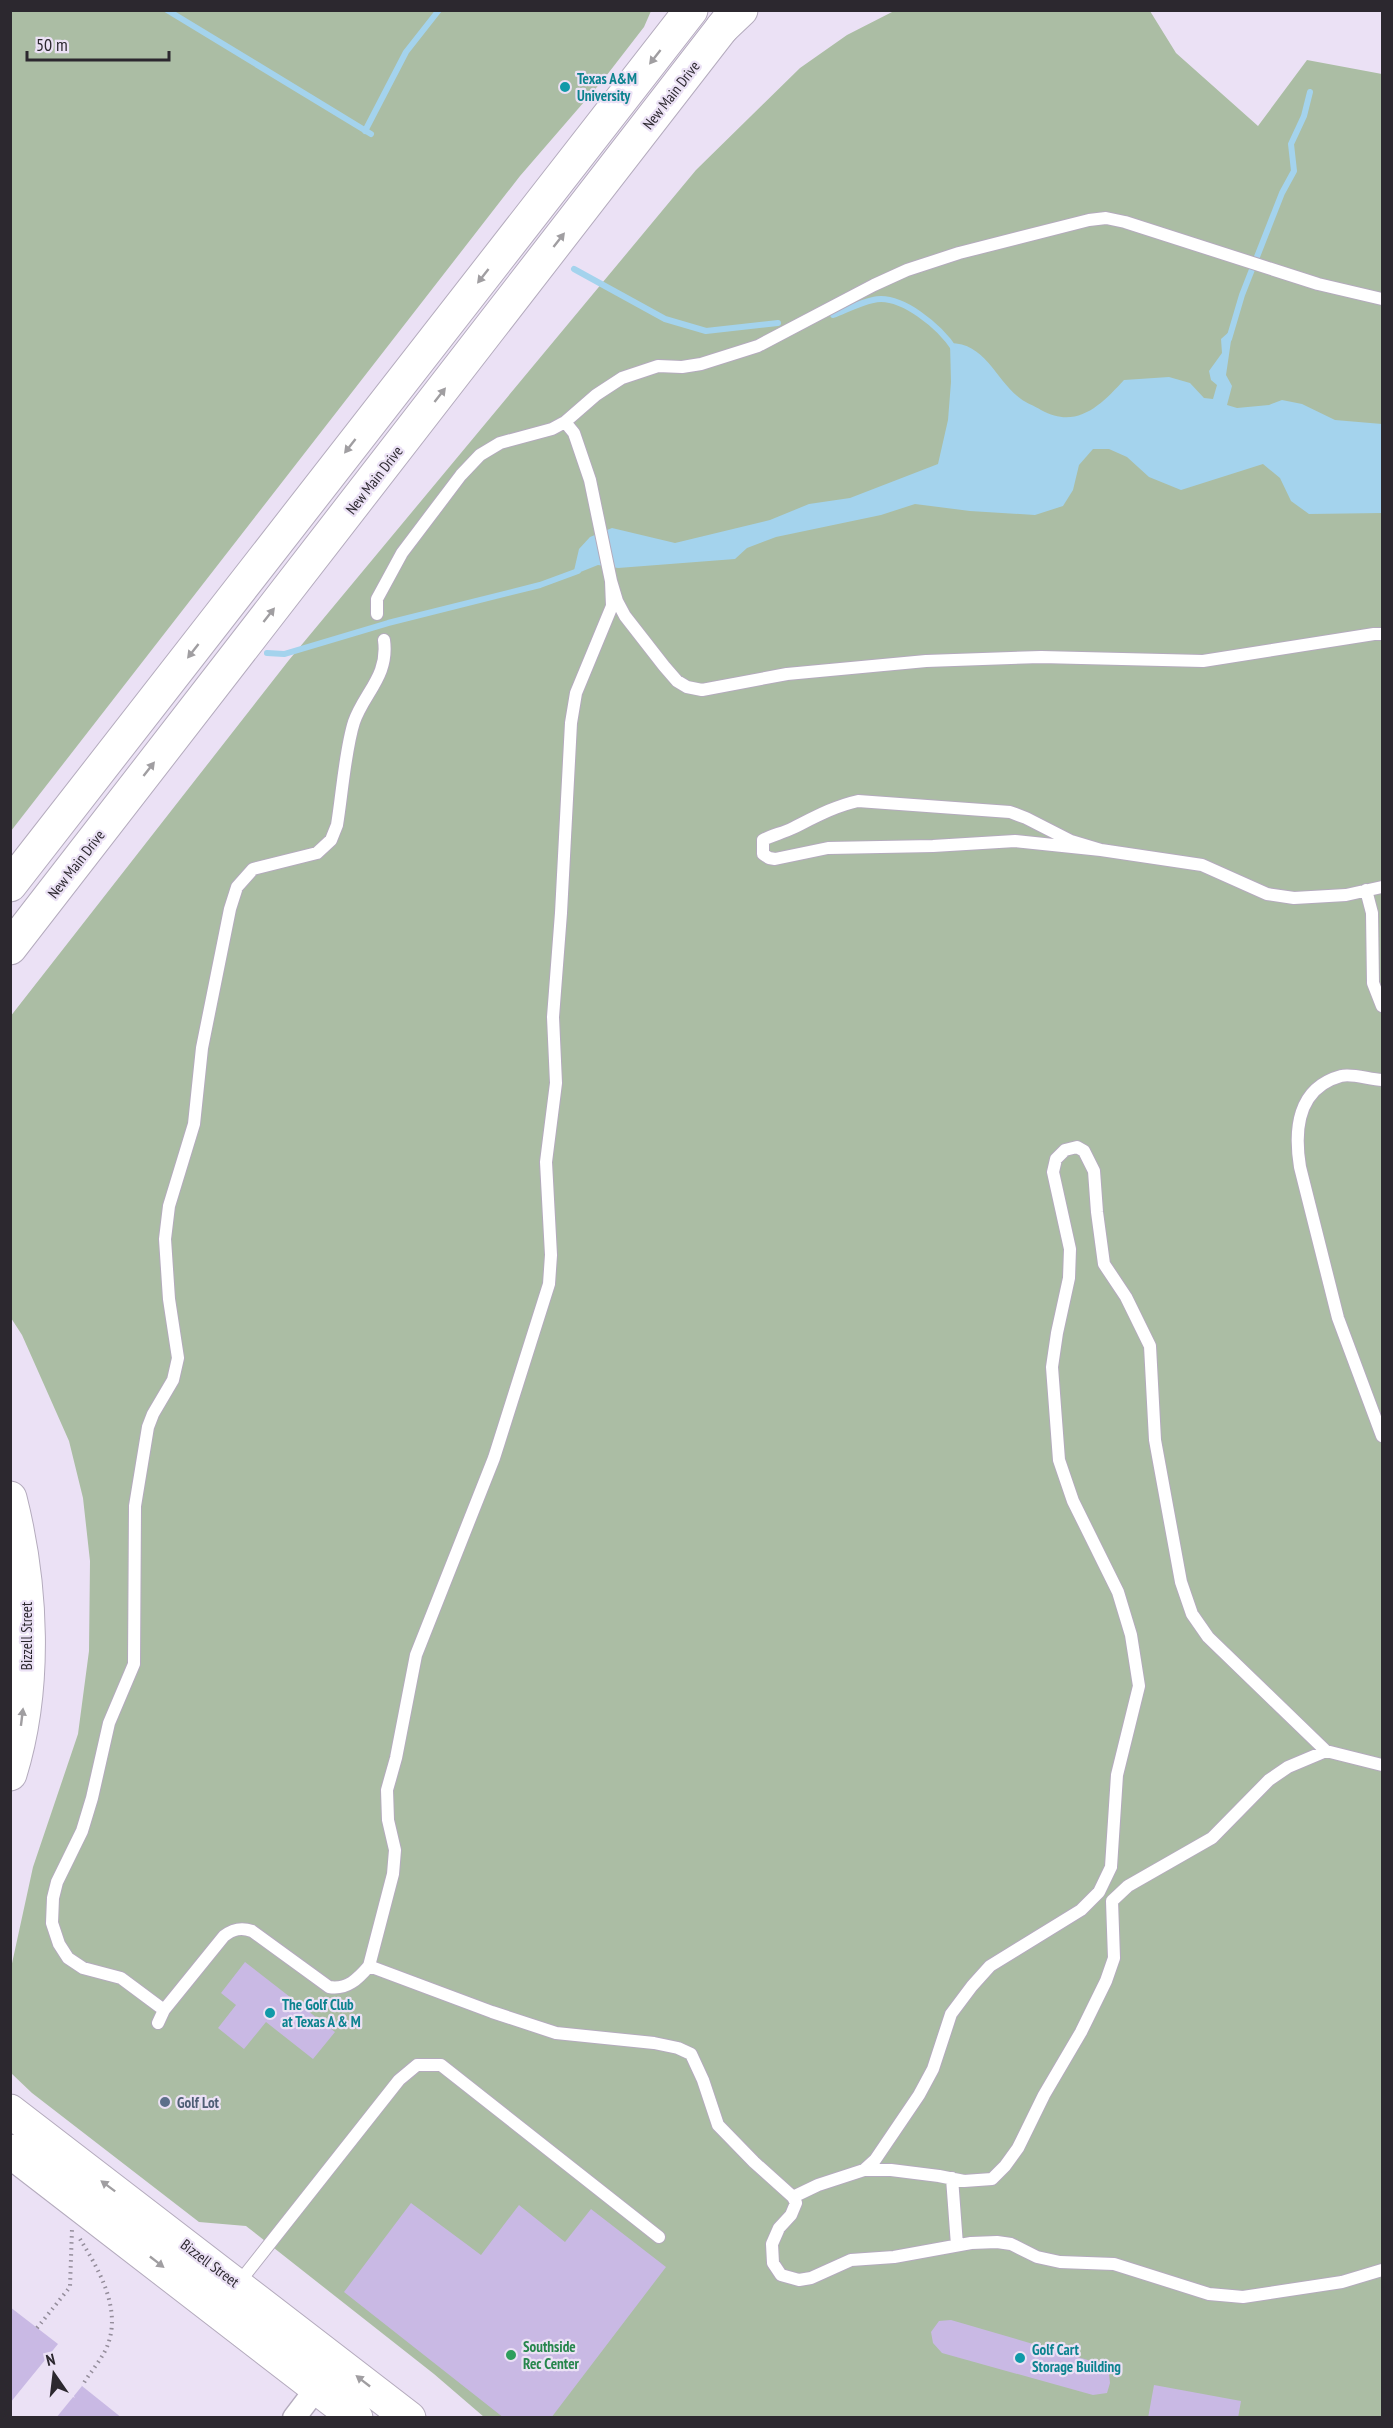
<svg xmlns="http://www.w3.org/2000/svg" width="1393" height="2428" font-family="'PT Sans Narrow',sans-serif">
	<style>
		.green { fill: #abbda4 }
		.water { fill: #a4d3ed }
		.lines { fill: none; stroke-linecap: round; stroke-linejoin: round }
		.stream { stroke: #a4d3ed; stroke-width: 6 }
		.building { fill: #c9b9e4 }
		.lane-casing { stroke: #b4abbd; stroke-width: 14 }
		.street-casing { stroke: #b4abbd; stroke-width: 25 }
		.secondary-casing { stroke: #b4abbd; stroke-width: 35 }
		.primary-casing { stroke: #b4abbd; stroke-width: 35 }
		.path { stroke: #948d9b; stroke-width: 4; stroke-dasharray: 1.5 4.5; stroke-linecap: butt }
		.lane { stroke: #fff; stroke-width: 12 }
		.street { stroke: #fff; stroke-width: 22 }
		.secondary { stroke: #fff; stroke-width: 33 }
		.primary { stroke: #fff; stroke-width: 33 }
		.oneway { fill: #a09ea1 }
		.culture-dot { fill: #0f9aa8; stroke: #ebe1f5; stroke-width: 2 }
		.service-dot { fill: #5c6f8a; stroke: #ebe1f5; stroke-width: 2 }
		.leisure-dot { fill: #2e9e5b; stroke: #ebe1f5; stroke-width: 2 }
		.labels { text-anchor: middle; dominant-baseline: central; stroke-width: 4.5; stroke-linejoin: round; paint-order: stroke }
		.culture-label { font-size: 15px; font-weight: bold; fill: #0d838f; stroke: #ebe1f5; text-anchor: start }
		.street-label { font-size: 15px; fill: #2c282f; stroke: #ebe1f5 }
		.service-label { font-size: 15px; font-weight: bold; fill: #4e5e75; stroke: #ebe1f5; text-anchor: start }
		.leisure-label { font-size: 15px; font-weight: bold; fill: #27864d; stroke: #ebe1f5; text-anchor: start }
	</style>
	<rect width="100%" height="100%" fill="#ebe1f5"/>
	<path class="green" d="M11,10L651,11L644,27L603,80L520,176L11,831Z
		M894,11H1150L1176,53L1258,126L1307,60L1382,74V2417H484L434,2374L246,2226L199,2222L32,2093L11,2073V1968L33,1867L78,1734L89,1651L90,1561L83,1498L69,1441L22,1335L11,1318L10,1017L289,660L696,170L800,68L847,35Z"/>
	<path class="water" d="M1230,331L1232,334L1226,375L1232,386L1227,405L1237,408L1269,405L1282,400L1302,404L1335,420L1382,424V513L1309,514L1291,501L1280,478L1263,464L1181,490L1149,477L1127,457L1109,449H1093L1079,465L1073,490L1063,506L1035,515L970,511L915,504L881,515L776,537L747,548L735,559L618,568L598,565L573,575L579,549L590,537L612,528L675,543L770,520L809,504L850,498L938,464L948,420L951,382L950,343C986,343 996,381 1021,399C1026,403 1035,406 1041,410C1077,430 1101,405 1124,380L1169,377L1190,383L1204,398L1213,399L1217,385L1211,380L1209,371L1222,353L1221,339Z"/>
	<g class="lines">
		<path class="stream" d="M167,10L371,134
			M365,131L406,52L439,10
			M574,269L665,319L706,331L778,323
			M833,315C846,310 859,303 873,300C901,293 941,328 955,350
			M1229,339L1242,295L1282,193L1294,171L1291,144L1304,116L1310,92
			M267,653L284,654L388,623L540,585L578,571"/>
	</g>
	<path class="building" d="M245,1962L335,2032L313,2059L266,2022L244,2049L218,2028L236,2005L221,1993Z
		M411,2203L481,2255L519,2205L565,2242L591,2209L666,2267L551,2418H504L344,2292Z
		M10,2307L58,2344L10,2403Z
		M951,2320L1098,2363L1109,2374L1110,2383L1107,2393L1093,2395L942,2353L933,2343L931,2332L939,2321Z
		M1154,2385L1241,2401L1238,2418H1148Z
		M82,2386L122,2418H56Z"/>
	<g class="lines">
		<defs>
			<path id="lane" d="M565,422L574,433L590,480L611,581L617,601L625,616L664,666L677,681L687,687L702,690L787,674L926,661L1041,657L1203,661L1374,634H1382
				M377,614V599L402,553L461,475L480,455L500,443L552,429L565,422L596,395L622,378L658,366L682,367L701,364L758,346L874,285L907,270L959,253L1089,220L1106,218L1125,222L1318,284L1382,299
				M384,640C389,676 364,693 354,722C345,750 342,795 337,825L331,840L317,853L253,869L237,887L230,909L202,1048L194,1124L169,1206L165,1239L169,1299L178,1358L173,1380L153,1414L148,1427L135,1506L134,1664L109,1723L92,1798L82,1831L57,1882L53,1898L52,1923L59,1944L68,1958L83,1968L121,1978L164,2010L224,1936C233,1929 241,1927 252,1931L329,1987C347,1990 358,1979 369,1966L492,2012L556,2033L654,2043L678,2048L691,2054L703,2080L718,2125L754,2162L793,2197L796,2203L791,2215L779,2228L772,2244L773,2263L781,2275L799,2280L811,2278L851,2260L894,2257L971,2243L997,2242L1011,2244L1037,2257L1060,2262L1114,2264L1209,2294L1243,2297L1342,2282L1382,2270
				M1101,850L1071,841L1026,818L1010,812L858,801C835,806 815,817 793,828C783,833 772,835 763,840V854L769,858L775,859L828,848L933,846L1015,841L1101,850L1202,865L1267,894L1294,898L1346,895L1382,887
				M1366,890L1372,913L1373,983L1382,1006
				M1382,1080C1370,1080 1353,1073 1341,1076C1297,1088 1294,1130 1300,1167L1338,1318L1382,1436
				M369,1966L393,1874L395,1850L388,1820L387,1790L396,1758L416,1655L494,1458L549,1284L551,1255L546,1162L556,1083L553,1017L561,913L571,723L576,693L612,606L611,581
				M158,2023L164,2010
				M864,2170H891L939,2176L964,2181L992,2179L1005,2166L1018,2148L1044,2095L1081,2032L1106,1981L1114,1958L1112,1901L1128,1886L1212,1838L1269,1780L1288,1767L1326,1751
				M952,2178L957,2245
				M793,2197L818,2185L864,2170L875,2160L919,2095L933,2069L951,2014L972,1986L990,1966L1081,1910L1099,1892L1111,1867L1117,1775L1139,1686L1131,1635L1118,1592L1073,1501L1059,1460L1052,1367L1057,1333L1069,1278L1070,1249L1053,1172L1056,1159L1065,1150L1077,1147L1084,1151L1094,1171L1097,1212L1104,1264L1126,1297L1150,1346L1155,1440L1181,1582L1192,1614L1208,1637L1326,1751L1382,1765
				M237,2285L399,2080L417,2065H441L659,2237"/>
			<path id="street" d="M294,2418L326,2376"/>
			<path id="secondary" d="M10,885L691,10
				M10,948L736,10
				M10,1498C32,1585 37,1687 10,1774
				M10,2111L409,2418
				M10,2151L356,2418"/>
			<path id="primary" d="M722,28L741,10"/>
		</defs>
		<use href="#lane" class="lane-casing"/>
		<use href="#street" class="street-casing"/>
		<use href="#secondary" class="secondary-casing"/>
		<use href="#primary" class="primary-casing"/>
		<path class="path" d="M80,2239C98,2268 120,2306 109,2341C105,2356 90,2372 82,2386
			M37,2328L70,2287L72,2229"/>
		<use href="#lane" class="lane"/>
		<use href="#street" class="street"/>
		<use href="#secondary" class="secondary"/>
		<use href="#primary" class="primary"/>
	</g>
	<defs><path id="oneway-solid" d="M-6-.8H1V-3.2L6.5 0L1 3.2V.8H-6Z" transform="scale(1.5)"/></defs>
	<g class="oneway">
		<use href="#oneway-solid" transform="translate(655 57) rotate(128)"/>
		<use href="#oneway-solid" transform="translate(559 240) rotate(-52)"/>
		<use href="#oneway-solid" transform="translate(483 276) rotate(128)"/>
		<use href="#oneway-solid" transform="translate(440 395) rotate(-52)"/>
		<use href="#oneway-solid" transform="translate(350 446) rotate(128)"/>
		<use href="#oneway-solid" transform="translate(269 615) rotate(-52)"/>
		<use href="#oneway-solid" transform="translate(193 651) rotate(128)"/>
		<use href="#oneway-solid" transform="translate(149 769) rotate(-52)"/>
		<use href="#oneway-solid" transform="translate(22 1717) rotate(-83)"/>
		<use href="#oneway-solid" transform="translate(108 2186) rotate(-143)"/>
		<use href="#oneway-solid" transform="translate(157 2262) rotate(38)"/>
		<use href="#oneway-solid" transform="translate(363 2381) rotate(-142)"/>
	</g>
	<g class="culture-dot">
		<circle cx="565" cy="87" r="6"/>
		<circle cx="270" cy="2013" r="6"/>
		<circle cx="1020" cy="2358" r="6"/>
	</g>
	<circle class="service-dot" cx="165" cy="2102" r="6"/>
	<circle class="leisure-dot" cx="511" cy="2355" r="6"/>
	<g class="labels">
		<g class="culture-label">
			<text x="577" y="78">Texas A&amp;M<tspan x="577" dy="17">University</tspan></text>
			<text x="282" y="2004">The Golf Club<tspan x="282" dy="17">at Texas A &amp; M</tspan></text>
			<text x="1032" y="2349">Golf Cart<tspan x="1032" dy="17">Storage Building</tspan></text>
		</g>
		<g class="street-label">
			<text transform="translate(671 95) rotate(-52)">New Main Drive</text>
			<text transform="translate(374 480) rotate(-52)">New Main Drive</text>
			<text transform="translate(76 864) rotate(-52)">New Main Drive</text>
			<text transform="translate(26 1636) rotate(-90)">Bizzell Street</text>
			<text transform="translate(210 2263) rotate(37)">Bizzell Street</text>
		</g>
		<g class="service-label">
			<text x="177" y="2102">Golf Lot</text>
		</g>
		<g class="leisure-label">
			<text x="523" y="2346">Southside<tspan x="523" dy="17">Rec Center</tspan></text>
		</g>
	</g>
	<rect width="1393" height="2428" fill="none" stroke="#2c282f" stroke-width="24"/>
	<g transform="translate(54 2374) rotate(346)" stroke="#ebe1f5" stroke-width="4.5" paint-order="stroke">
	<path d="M0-4.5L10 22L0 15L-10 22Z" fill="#2c282f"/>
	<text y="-9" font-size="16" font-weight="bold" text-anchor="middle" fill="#2c282f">N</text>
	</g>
	<path d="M27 51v9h142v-9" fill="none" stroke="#2c282f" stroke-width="3"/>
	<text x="36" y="51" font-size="18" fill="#2c282f" stroke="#ebe1f5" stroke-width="4.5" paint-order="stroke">50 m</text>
</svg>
